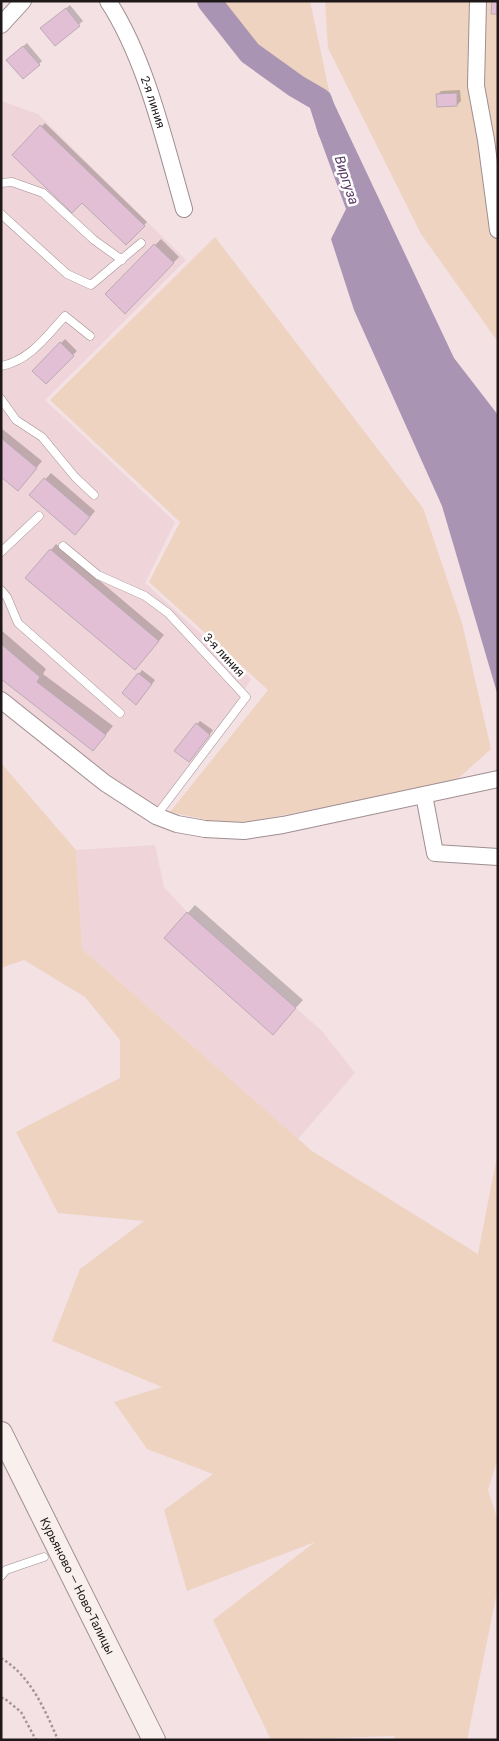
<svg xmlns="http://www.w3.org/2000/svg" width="499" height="1741" font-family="Roboto,sans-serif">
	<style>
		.built { fill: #efd4d9 }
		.green { fill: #eed3c1 }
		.water { fill: #a994b3 }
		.shadow { fill: #0003 }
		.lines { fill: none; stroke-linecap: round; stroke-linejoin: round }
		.river { stroke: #a994b3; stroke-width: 24 }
		.building { fill: #e3bfd6; stroke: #b9abb4 }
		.lane-casing { stroke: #9f8e91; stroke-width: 9 }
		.street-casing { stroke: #9f8e91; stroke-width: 18 }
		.secondary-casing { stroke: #9f8e91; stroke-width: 24 }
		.path { stroke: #a39597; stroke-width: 2.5; stroke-dasharray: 2.5 2.5; stroke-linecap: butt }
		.lane { stroke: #fff; stroke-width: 8 }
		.street { stroke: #fff; stroke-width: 16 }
		.secondary { stroke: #f9f0ee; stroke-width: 22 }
		.labels { text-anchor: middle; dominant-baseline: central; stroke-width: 5; stroke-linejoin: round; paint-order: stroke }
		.street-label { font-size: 12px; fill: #1e1819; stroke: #fff }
		.water-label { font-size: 14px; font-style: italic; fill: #583965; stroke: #fff }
	</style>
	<rect width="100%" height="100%" fill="#f3e1e4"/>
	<path class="built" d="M1,101L38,114L186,260L45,400L175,522L145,583L251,679L234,707L155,814L1,689Z
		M155,845L164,887L187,912L322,1031L355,1073L298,1139L82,949L76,850Z"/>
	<path class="green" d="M209,1H310L330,95L311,104L296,86L250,53Z
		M325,1H498V342L421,234L328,48Z
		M215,237L423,508L462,623L491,749L452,784L230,825L170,812L268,690L149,582L180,522L50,400Z
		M1,763L76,850L82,949L312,1151L478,1254L498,1151V1458L488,1490L498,1521V1587L467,1740H392L395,1736L271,1740L213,1620L315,1542L187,1591L164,1510L213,1474L147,1449L114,1402L162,1387L52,1341L80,1269L144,1221L58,1213L16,1132L120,1078V1040L85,997L24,960L1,968Z"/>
	<path class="water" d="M330,95L454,358L498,415V696L442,506L354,310L331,239L346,209L317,130L311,104Z"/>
	<path class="shadow" d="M70,5L83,21L55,44L44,26Z
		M27,43L42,61L39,64L12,56Z
		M460,90L461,101L457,105L437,95L441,91Z
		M45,123L147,222L126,244L82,201L14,155Z
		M161,239L179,257L125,312L107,294Z
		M65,339L77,351L46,382L34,371Z
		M1,428L42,461L23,484L1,475Z
		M51,473L95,511L81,528L31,495Z
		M56,544L164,635L140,663L51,550Z
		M1,630L46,669L43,674L113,726L93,750L1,678Z
		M142,670L155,680L140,700L139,674Z
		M200,721L213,730L193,757L197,724Z
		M195,905L303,1000L280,1025L166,938Z"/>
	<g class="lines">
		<path class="river" d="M209,1L250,53L296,86L320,100L330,131"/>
	</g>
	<path class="building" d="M492,1H498V14H491Z
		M66,8L80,26L55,46L40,28Z
		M23,46L40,65L23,79L6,60Z
		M457,93V106L437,107L436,94Z
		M40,125L145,226L126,245L82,203L72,213L12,155Z
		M154,244L174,263L125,314L105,294Z
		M60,342L74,356L46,384L32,371Z
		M1,438L37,468L18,491L1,477Z
		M44,478L90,517L75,535L29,495Z
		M50,549L159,641L135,670L25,578Z
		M1,644L40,677L37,682L106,735L93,751L1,679Z
		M138,673L152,684L136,705L122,693Z
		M196,723L210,735L189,762L174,751Z
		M187,912L296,1008L273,1035L164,938Z"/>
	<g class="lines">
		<defs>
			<path id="lane" d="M1,183L12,182L43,193L94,240L122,260
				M1,214L67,274L91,285L141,243
				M1,366C29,361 46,337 65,316L90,336
				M1,399L16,420L42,437L75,477L94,495
				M63,546L98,575L145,596L168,613L246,697L156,816
				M1,552L39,516
				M1,590L7,597L18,623L120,713
				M1,1576L6,1570L44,1557"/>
			<g id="street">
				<path id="s1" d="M108,1C146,59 165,143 184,209"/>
				<path d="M478,1L476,86L486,140L498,230"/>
				<path d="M1,25L23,1"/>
				<path d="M1,700L105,783L156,816L177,824L205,829L244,831L283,825L498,779"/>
				<path d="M424,795L435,853L498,857"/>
			</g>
			<g id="secondary">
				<path id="s2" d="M1,1433L154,1740"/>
			</g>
		</defs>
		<use href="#lane" class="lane-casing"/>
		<use href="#street" class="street-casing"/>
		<use href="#secondary" class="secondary-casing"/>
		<path class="path" d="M1,1658C31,1676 45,1710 58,1740
			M1,1698H4L21,1712L36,1740"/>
		<use href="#lane" class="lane"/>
		<use href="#street" class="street"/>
		<use href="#secondary" class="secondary"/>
	</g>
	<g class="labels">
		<g class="street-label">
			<text stroke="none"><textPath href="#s1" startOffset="111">2-я линия</textPath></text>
			<text transform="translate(224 655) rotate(47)">3-я линия</text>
			<text stroke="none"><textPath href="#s2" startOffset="171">Курьяново — Ново-Талицы</textPath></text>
		</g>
		<g class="water-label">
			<text transform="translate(347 180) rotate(72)">Виргуза</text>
		</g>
	</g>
	<rect width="499" height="1741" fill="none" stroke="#1e1819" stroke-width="5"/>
</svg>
